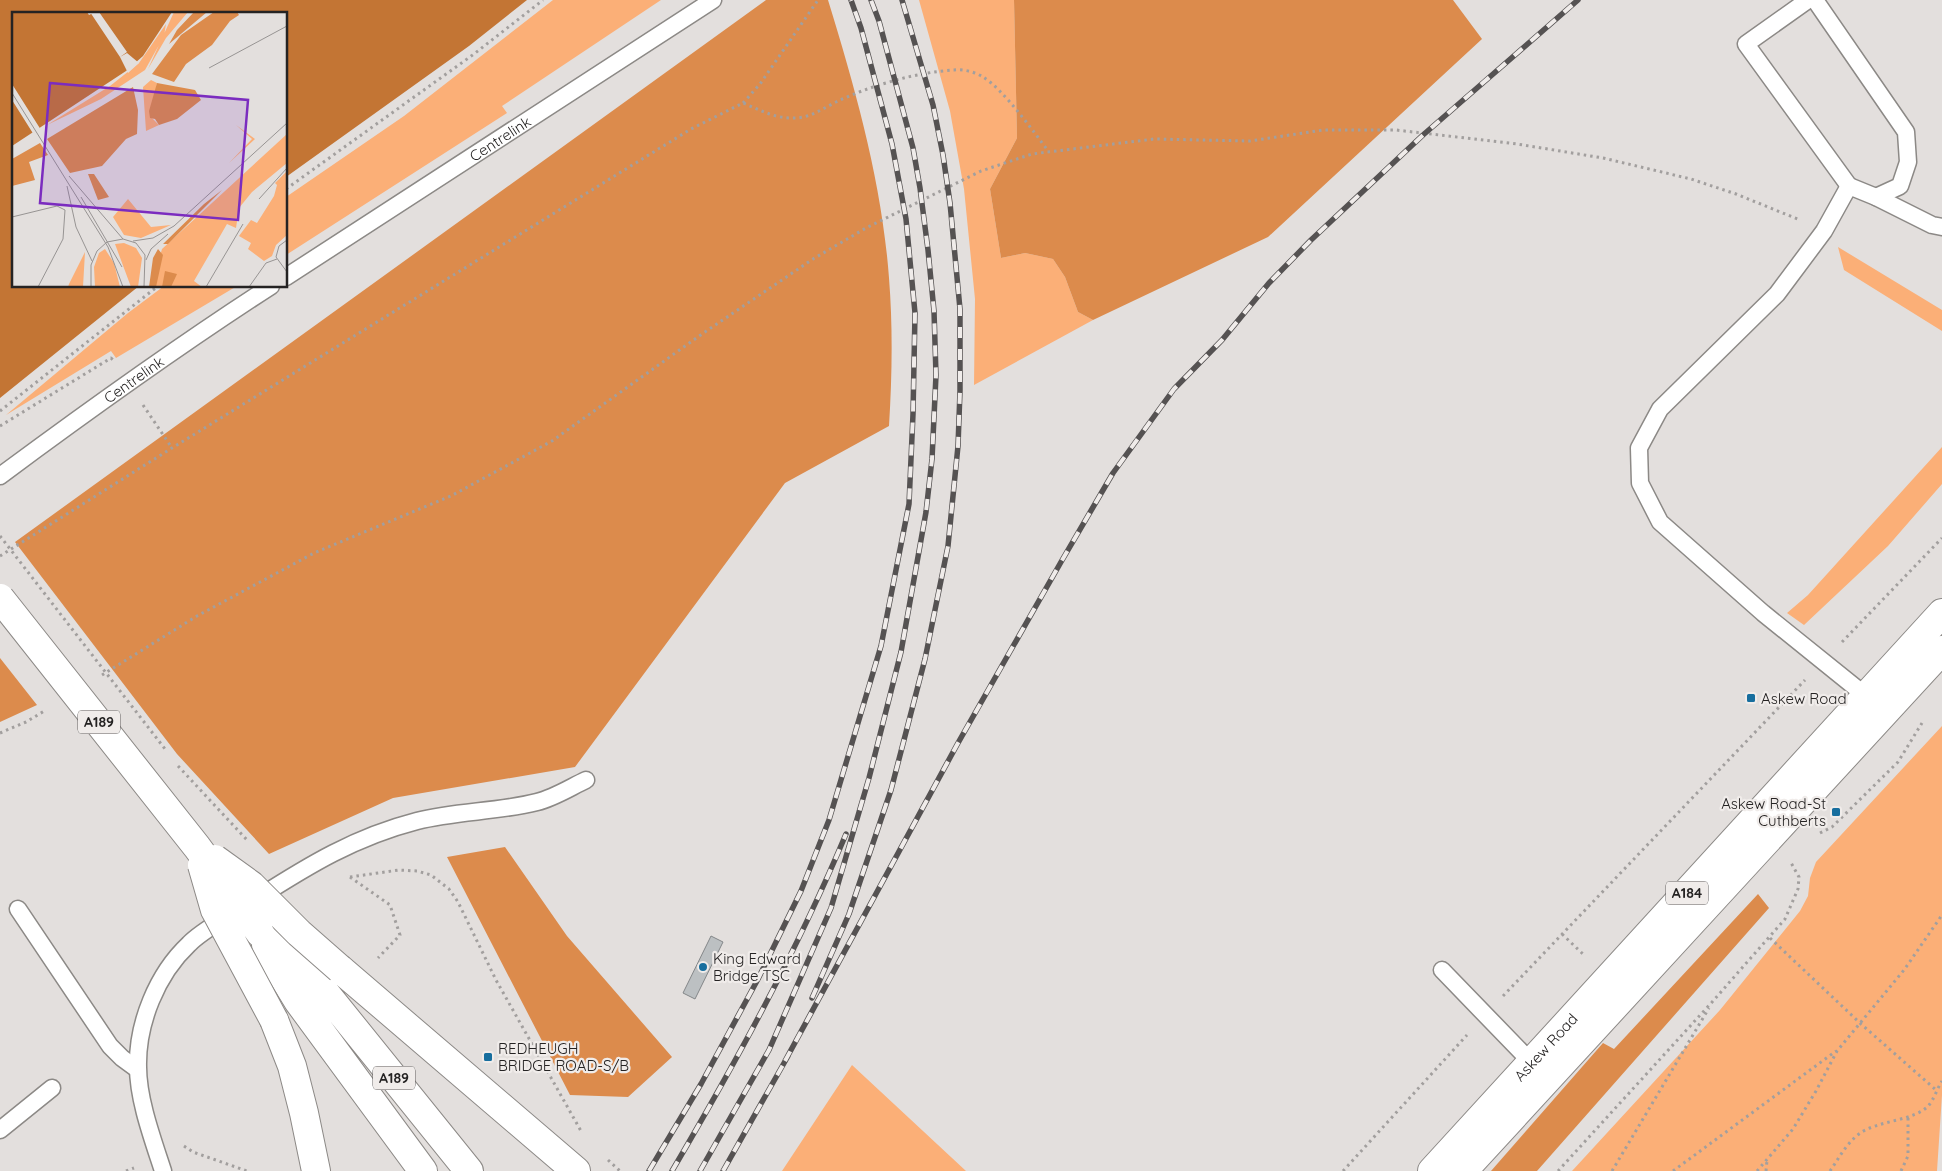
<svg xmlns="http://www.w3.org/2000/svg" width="1942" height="1171" font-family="Quicksand,sans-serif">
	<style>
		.green { fill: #fbaf77 }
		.forest { fill: #dc8b4c }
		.water { fill: #c37534 }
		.building { fill: #bcc0c2; stroke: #848789 }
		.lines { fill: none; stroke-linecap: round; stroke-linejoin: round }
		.service-casing { stroke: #8c8986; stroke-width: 19 }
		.primary-casing { stroke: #8c8986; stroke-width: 30 }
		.trunk-casing { stroke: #8c8986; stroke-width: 30 }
		.path { stroke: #a29f9e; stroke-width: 3; stroke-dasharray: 2.5 4; stroke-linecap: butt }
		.service { stroke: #fff; stroke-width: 16 }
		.primary { stroke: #fff; stroke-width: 28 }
		.trunk { stroke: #fff; stroke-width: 28 }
		.rail-casing { stroke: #555252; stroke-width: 5.5 }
		.rail { stroke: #f0ecea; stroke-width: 4; stroke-dasharray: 11; stroke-linecap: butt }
		.primary-bridge-casing { stroke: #8c8986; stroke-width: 30; stroke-linecap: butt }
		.path-bridge { stroke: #a29f9e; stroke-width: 3; stroke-dasharray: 2.5 4; stroke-linecap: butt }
		.primary-bridge { stroke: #fff; stroke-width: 28 }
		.poi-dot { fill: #176e9e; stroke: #f0ecea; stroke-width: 2 }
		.labels { text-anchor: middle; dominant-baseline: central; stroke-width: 4.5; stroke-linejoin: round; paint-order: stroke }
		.shield { fill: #f0ecea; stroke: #625f5f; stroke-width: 1 }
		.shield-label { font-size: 14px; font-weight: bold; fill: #252323 }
		.street-label { font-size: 15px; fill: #252323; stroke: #f0ecea }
		.poi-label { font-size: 15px; fill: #252323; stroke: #f0ecea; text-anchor: start }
		.inset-road { fill: none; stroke: #979493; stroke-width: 1 }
		.view { fill: #7b2cbf; fill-opacity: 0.15; stroke: #7b2cbf; stroke-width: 2.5 }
		.inset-edge { fill: none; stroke: #252323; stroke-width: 2.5 }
	</style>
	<rect width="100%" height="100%" fill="#e3dfdd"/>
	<path class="green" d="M553,0H661L502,106L507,113L286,255V197L404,116Z
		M919,0H1014L1017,138L990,189L1001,258L1025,253L1053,259L1065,277L1078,312L1093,320L974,385L975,299L964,189L950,111Z
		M1838,247L1942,310V331L1844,270Z
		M164,286H237L116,358L111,351L6,415L128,313Z
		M1942,447V484L1888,546L1804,625L1787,613L1808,595Z
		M1942,726V1095L1937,1171H1572L1720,1010L1800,911L1808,896L1810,878L1816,862Z
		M852,1065L966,1171H782Z"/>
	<path class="forest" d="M766,0H828C856,91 882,183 889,278C893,328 892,377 889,426L785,483L575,767L393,798L269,854L177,754L15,542Z
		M1014,0H1453L1482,39L1268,237L1093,320L1078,312L1065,277L1053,259L1025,253L1001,258L990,189L1017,138Z
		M0,658L37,705L0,722Z
		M505,847L567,936L672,1057L628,1097L570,1095L447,857Z
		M1758,894L1769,908L1537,1171H1491L1603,1043L1614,1049Z"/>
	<path class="water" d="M0,0H527L469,46L286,177V14H14V286H139L0,398Z"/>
	<path class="building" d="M711,936L723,942L695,999L683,993Z"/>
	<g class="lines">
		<defs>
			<g id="service">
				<path d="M1808,0L1746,44L1849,186"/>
				<path d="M1815,0L1906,132L1908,162L1900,186L1876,197"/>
				<path id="s1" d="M286,277L713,0"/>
				<path id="s2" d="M0,476C89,410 178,346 271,286"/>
				<path d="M1871,700L1763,613L1660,522L1640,483L1639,448L1660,409L1777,294L1824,231L1849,186L1876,197L1932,225L1942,227"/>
				<path d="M256,899C309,865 355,837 417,821C456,811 498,812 537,802C554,798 571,787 586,780"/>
				<path d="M18,909L110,1046L122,1058L137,1069"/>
				<path d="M1442,970L1531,1062"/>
				<path d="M0,1130L52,1088"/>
				<path d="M163,1171C153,1140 138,1100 138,1067C137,1023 157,974 189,944C200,933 214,925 227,917"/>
			</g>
			<path id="primary" d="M260,933L296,963L319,985L469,1171
				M266,945L281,973L298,1001L423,1171
				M340,969L576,1171
				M274,1020L292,1066L304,1113L316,1171"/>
			<g id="trunk">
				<path id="s3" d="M1432,1171L1942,613"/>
				<path d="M1463,1171L1942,650"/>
			</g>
		</defs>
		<use href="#service" class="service-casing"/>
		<use href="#primary" class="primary-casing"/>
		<use href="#trunk" class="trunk-casing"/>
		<path class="path" d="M743,103L760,84L818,0
			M286,189L474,54L543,0
			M143,405L172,448
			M0,411L158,286
			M0,426L111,358L113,360
			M0,556L172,448L691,129L743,103C760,110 776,119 794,118C810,118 822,109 836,102C869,86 917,72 954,70C964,69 975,72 983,77C1004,90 1033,131 1049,152
			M1842,642L1942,538
			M102,675L197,616L314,553L451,496L552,441L702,334L813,259L866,228L981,171L1032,154L1154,139L1250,141L1323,130H1396L1517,144L1603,158L1691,179L1736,194L1800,220
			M0,733L26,722L46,710
			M1820,833L1832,827L1898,762L1922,723
			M350,877L399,870L417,871L431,875L449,889L458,902L496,980L581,1131
			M350,877L390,905L400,935L378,958
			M1562,934L1585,956
			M1770,938L1861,1024L1936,1090
			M1503,996L1805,680
			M184,1146L193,1152L247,1171
			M608,1160L620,1171
			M126,1171L134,1168
			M1343,1171L1467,1035
			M1558,1171L1713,1001L1785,919L1798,889L1799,877L1790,861
			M1612,1171L1709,1008
			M1673,1171L1836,1051
			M1757,1171L1793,1129L1816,1091L1837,1051L1904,970L1942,915
			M1766,1171L1767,1160
			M1830,1171C1839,1158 1846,1144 1859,1134C1877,1120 1916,1121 1929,1105C1934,1099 1937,1089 1942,1081
			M1901,1171L1908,1156V1116"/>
		<use href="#service" class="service"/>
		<use href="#primary" class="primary"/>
		<use href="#trunk" class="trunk"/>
		<defs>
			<path id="rail" d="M812,998L849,914L891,790L925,659L948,546L958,446L960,391V309L950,203L943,155L933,105L902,0
				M785,1061L958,743L1061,562L1113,473L1174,389L1222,340L1269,283L1311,240L1423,135L1578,0
				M649,1171L701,1084L758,979L801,891L829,820L881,646L909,504L913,414L915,313L906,219L892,144L861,28L851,0
				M672,1171C736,1062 797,951 846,834
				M700,1171L769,1050L831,908L869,778L901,652L926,512L932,459L936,375L934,311L928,250L920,188L913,148L879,21L871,0
				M723,1171L788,1056"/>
		</defs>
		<use href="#rail" class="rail-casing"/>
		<use href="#rail" class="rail"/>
		<defs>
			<path id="primary-bridge" d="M0,598L197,847L260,933
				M215,859L251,885L299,933L340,969
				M202,865L215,910L274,1020"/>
		</defs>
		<use href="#primary-bridge" class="primary-bridge-casing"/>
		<path class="path-bridge" d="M0,536L165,749
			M178,766L247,840"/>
		<use href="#primary-bridge" class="primary-bridge"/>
	</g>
	<g class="poi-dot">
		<rect x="1746" y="693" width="10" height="10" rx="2.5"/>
		<rect x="1831" y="807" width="10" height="10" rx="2.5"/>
		<circle cx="703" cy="967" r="5"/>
		<rect x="483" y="1052" width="10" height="10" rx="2.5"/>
	</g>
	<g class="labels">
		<g class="shield">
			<rect x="78" y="710.5" width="42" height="23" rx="4"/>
			<rect x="1666" y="881.5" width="42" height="23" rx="4"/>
			<rect x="373" y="1066.5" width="42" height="23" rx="4"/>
		</g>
		<g class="shield-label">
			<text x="99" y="722">A189</text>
			<text x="1687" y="893">A184</text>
			<text x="394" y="1078">A189</text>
		</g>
		<g class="street-label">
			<text stroke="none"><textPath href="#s1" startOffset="255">Centrelink</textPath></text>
			<text stroke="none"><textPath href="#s2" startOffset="165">Centrelink</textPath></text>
			<text stroke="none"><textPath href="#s3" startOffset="168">Askew Road</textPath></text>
		</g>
		<g class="poi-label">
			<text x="1761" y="698">Askew Road</text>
			<text x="1826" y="803" text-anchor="end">Askew Road-St<tspan x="1826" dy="17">Cuthberts</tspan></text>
			<text x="713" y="958">King Edward<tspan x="713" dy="17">Bridge TSC</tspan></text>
			<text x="498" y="1048">REDHEUGH<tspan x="498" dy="17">BRIDGE ROAD-S/B</tspan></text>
		</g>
	</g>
	<g transform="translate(12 12)">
		<rect width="275" height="275" fill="#e3dfdd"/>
		<path d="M162,0H176L154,26L136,57ZM154,12L152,24L133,58L89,87L35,113L98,74L127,51ZM139,68L145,71L140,106L147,113L134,119L131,75ZM224,113L243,127L217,151L240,127ZM275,122V151L240,180L227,196L224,216L215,212L182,269L190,275H139L150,237ZM275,159V223L264,233L260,244L252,249L236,237L239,231L227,224L239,208L245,211L262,184L265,173L263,171ZM116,187L139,215L159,213L129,226L112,223L101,205ZM112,231L124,236L130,246L126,275H119L103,232ZM93,237L102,251L108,275H83L82,255L87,241ZM73,240L71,275H56L57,272Z" fill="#fbaf77"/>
		<path d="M182,0H195L157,32L165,18ZM202,0H225L227,3L218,9L200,33L174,52L162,70L140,62L169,23ZM145,71L183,78L189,88L165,107L147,113L143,107L138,106L137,99ZM121,75L126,98L125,122L114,127L90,154L58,161L35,127ZM28,131L36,143L17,150L23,168L0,174V147ZM76,162H82L97,185L86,188ZM210,178L156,232H151L192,192ZM146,237L151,243L144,275H137L141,246ZM153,259L165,262L159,275H150Z" fill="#dc8b4c"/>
		<path d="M0,0H75L77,3L83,0H160L131,44L114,59L0,134Z" fill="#c37534"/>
		<path d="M78,0H87L115,40L108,45ZM115,41L127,51L116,61L108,45ZM0,72L29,118L22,123L0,88Z" fill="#e3dfdd"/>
		<path class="inset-road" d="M197,56L275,14M0,81L96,235L111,275M57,164L111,227M55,174L64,215L80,249M69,185L110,255M247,187L275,156M0,205L45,194L53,198L51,227L26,275M275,228L267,234L264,245L275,260M121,229L141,226L162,214L275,111M134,248L139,237L156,222M79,275V253L85,239L95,230L111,227L124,231L133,243L132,275M194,275L231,212M237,275L254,251L265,247"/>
		<path class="view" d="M38,71L236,88L226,208L28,191Z"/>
		<rect width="275" height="275" class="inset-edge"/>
	</g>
</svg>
